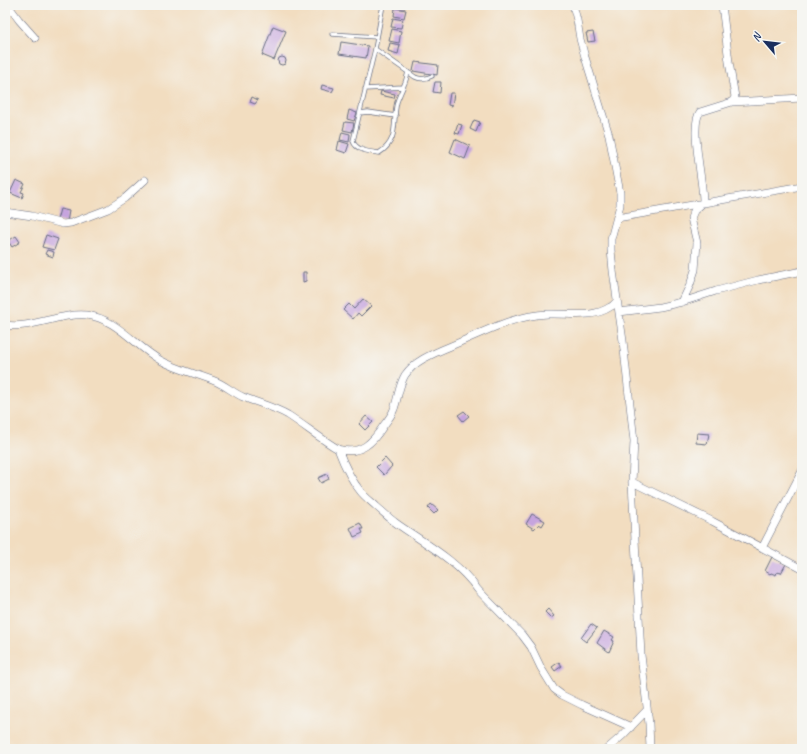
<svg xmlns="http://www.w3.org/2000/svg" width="807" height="754" font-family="Caveat,sans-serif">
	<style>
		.building { fill: #c6a4de }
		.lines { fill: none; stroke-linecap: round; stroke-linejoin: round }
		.service-casing { stroke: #666c80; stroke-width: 5 }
		.minor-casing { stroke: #666c80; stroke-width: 8 }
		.service { stroke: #fff; stroke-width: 3.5 }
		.minor { stroke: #fff; stroke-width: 7 }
	</style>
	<rect width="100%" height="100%" fill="#f6f6f2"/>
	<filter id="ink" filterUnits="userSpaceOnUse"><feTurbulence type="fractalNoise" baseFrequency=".025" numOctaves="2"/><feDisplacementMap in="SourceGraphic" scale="8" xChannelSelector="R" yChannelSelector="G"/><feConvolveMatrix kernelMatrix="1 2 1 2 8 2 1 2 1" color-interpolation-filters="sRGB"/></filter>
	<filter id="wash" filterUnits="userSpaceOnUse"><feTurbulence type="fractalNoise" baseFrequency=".012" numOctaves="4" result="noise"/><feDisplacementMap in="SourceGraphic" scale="16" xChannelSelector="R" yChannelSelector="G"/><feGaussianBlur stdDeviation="0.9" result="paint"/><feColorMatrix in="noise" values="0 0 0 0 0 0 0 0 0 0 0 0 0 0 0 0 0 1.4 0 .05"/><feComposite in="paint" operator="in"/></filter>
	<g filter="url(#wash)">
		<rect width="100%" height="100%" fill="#f2ddc0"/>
		<g id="blocks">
			<path class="building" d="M395,5H406L405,8L395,7Z
				M395,8L406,10L404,18L394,16Z
				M393,18L403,20L401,28L391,27Z
				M273,26L286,31L274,60L262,55Z
				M392,29L401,31L399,43L389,41Z
				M593,32L595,41L588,42L586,33Z
				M341,42L368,46L366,58L339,54Z
				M390,43L400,45L398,54L388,51Z
				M278 61a4 4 0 1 1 8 0a4 4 0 1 1-8 0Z
				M415,62L438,65L437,75L413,71Z
				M435,82H441L440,93L433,92Z
				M322,85L334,88L332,92L321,89Z
				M381,91L395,94L394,98L380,95Z
				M450,93H454L452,106L448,105Z
				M252,97L258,100L255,104L250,102Z
				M349,110L357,113L354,121L347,119Z
				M474,120L480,122L476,132L470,129Z
				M345,122L354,123L352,132L343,130Z
				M458,124L462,125L459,134L455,133Z
				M342,132L350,134L349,142L340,140Z
				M455,139L470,146L465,159L450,152Z
				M339,141L349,144L346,153L337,150Z
				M16,180L25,184L21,192L24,193L22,198L10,193Z
				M60,209L69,211L67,222L57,220Z
				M46,235L58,239L54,250L42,247Z
				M16,236L20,242L12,247L8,241Z
				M47,250L54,252L53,257L45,254Z
				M303,272H306V281L303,282Z
				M363,299L371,306L361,316L358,313L353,319L343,310L349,304L354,309Z
				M464,411L469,416L463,421L458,415Z
				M366,416L373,422L365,430L359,424Z
				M697,433L709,434L707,444L696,443Z
				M385,458L392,466L384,475L376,467Z
				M327,474L329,479L321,483L318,478Z
				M431,504L438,510L434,514L428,508Z
				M532,514L545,521L542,526L539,524L534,529L526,524Z
				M360,523L363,529H361L363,533L354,537L350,528Z
				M772,557L786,564L781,573L777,572L776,575L771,573L770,574L765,571Z
				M548,609L554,616L551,618L545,612Z
				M591,624L597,628L586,642L581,638Z
				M604,631L614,637L612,640L614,641L609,652L597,643Z
				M559,662L562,666L555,671L552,667Z"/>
		</g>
	</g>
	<g filter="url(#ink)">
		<use href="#blocks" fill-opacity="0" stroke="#666c80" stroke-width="1"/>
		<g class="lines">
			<defs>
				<path id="service" d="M383,5L375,49L353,141C356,151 371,152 379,153C400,140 392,121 397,102C399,96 402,90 404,85C406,81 407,76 408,72
					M332,34L377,37
					M375,49L415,77C421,80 426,79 432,76
					M365,89L403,87
					M360,113L368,112L396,116"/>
				<path id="minor" d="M8,5L19,20L35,38
					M573,5L577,20L580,39L585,57L609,135L620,193V205L611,239V250L613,271L623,341L634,441L632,482L641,655L649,724L650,749
					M732,102L802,98
					M5,212L32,216L63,224L71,223L108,209L125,198L145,180
					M617,218L802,186
					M682,302L690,285L695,270L697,243L691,218L694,211L703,203C704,184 689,126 700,112L732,102L735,97L729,62L722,5
					M619,312L660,307L682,302L716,291L758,280L802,271
					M5,325C33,329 58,313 86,315C116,318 135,346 160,360C178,370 198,374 217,382C226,386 234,393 243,397C258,403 274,407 288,415C305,426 321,439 338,449C361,456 373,442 384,425C388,420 392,415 394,409C398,398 399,385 405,375C410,368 416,363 423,359C432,354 441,350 451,346C482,333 514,315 548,314C568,313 592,319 610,307C613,306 615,303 617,301
					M338,449C344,465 351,480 361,492C366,498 372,502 377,507C383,512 389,518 396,523C424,543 457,560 478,590L522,635L531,647L541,668L554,689L562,695L582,705L631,727
					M632,482L712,521L802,569
					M762,548L802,471
					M607,749L623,735L647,710"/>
			</defs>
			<use href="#service" class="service-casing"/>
			<use href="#minor" class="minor-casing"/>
			<use href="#service" class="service"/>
			<use href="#minor" class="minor"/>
		</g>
	</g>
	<rect width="807" height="754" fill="none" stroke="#f6f6f2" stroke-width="20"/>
	<g transform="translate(765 42) rotate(298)" stroke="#f6f6f2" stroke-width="3" paint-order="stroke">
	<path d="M0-3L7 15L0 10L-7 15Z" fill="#1b2f5e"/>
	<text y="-6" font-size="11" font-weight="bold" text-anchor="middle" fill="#1b2f5e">N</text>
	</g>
</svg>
